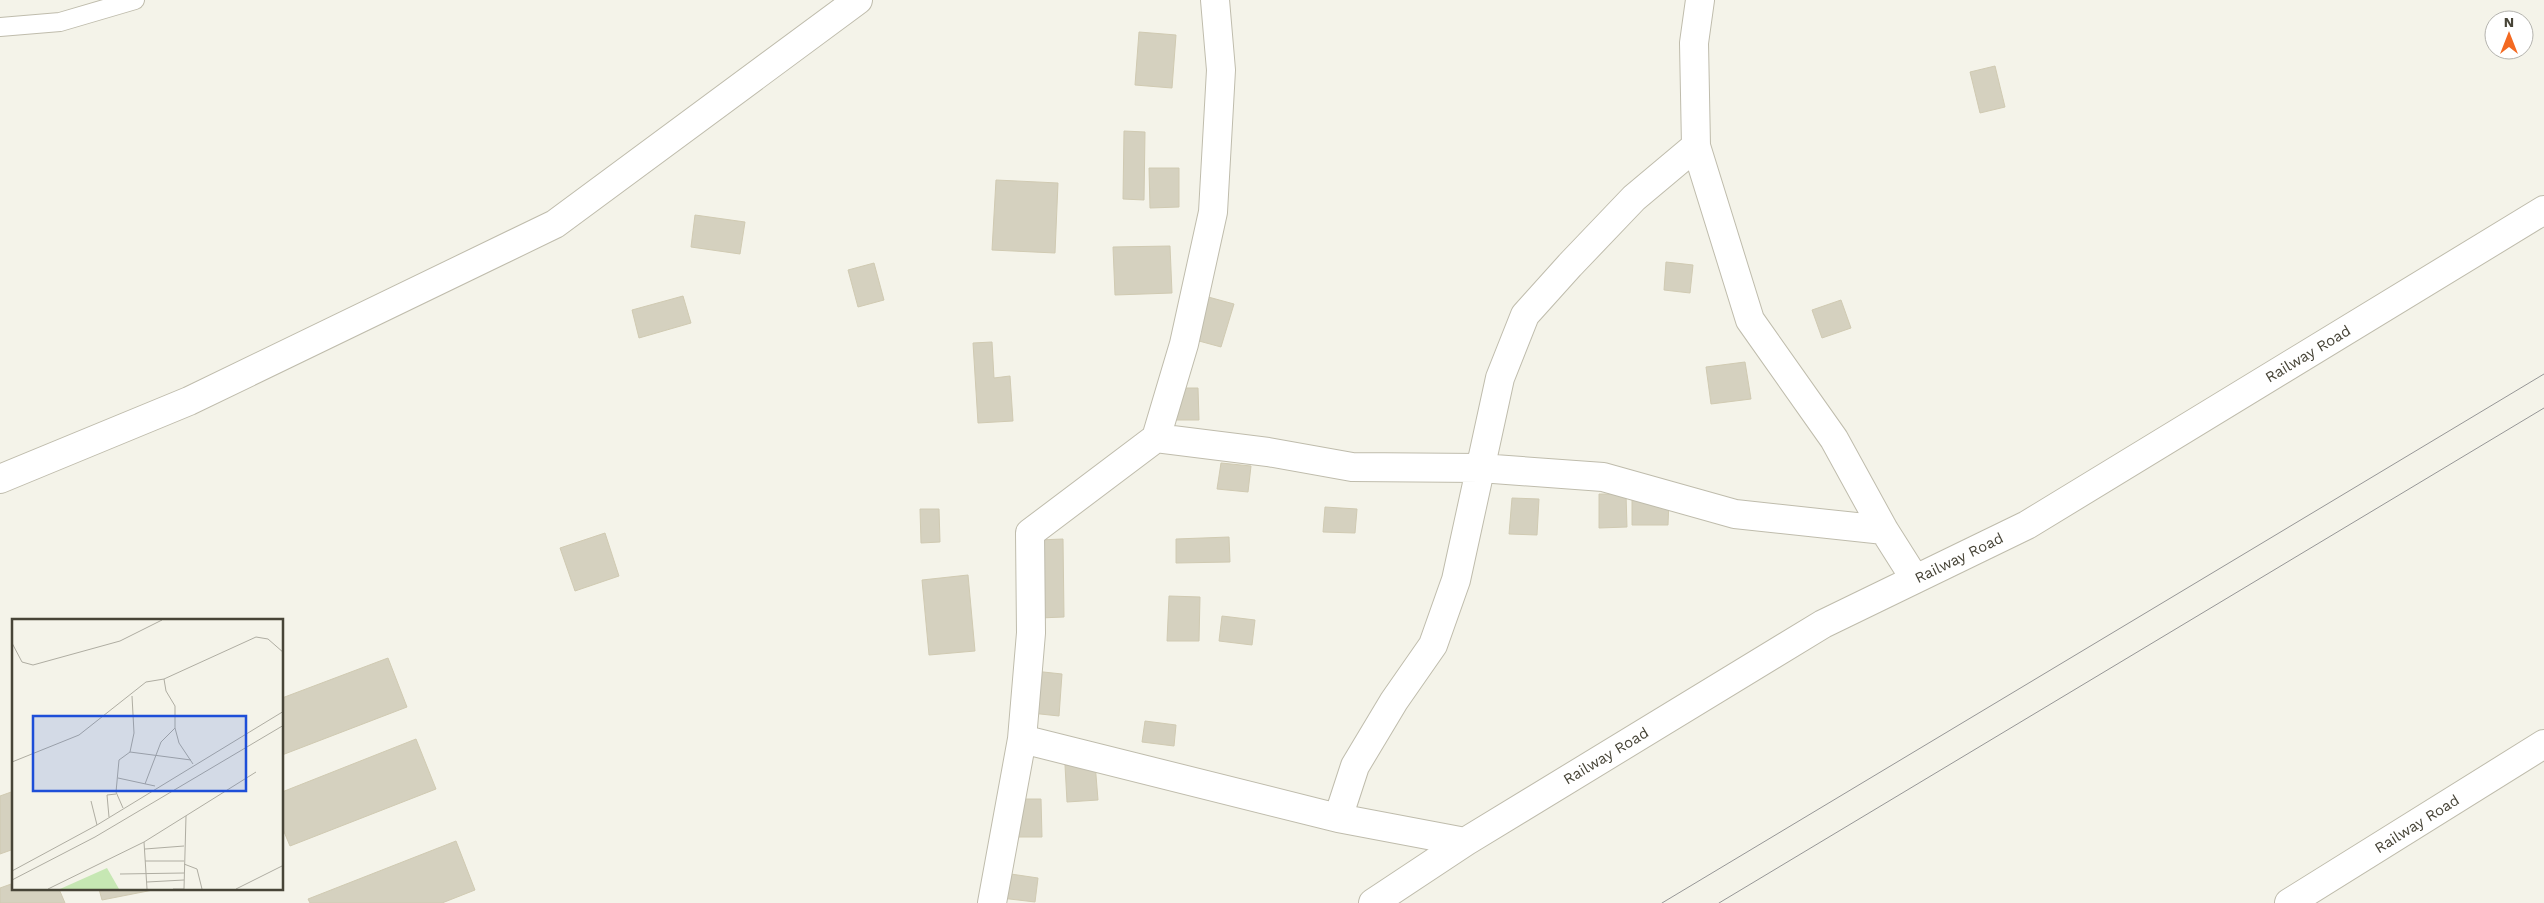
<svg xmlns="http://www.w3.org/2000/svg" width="2544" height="903" font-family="'Work Sans',sans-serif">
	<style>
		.building { fill: #d5d1bf; stroke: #d0cab2 }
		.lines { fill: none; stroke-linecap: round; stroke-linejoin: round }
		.service-casing { stroke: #bfbcac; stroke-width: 20 }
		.minor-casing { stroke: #bfbcac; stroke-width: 30 }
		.service { stroke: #fff; stroke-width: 18 }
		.minor { stroke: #fff; stroke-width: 28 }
		.tram { stroke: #979797; stroke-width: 1 }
		.labels { text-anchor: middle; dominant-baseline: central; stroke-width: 4.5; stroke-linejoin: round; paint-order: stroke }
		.street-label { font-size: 15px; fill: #474437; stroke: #fff }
		.inset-road { fill: none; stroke: #afada2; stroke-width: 1 }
		.view { fill: #1d4ed8; fill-opacity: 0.15; stroke: #1d4ed8; stroke-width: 2.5 }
		.inset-edge { fill: none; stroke: #474437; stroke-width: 2.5 }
	</style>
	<rect width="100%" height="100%" fill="#f4f3e9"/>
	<path class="building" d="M1139,32L1176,35L1172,88L1135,85Z
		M1995,66L2005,107L1980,113L1970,72Z
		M1124,131L1145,132L1144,200L1123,199Z
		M1149,168H1179V207L1150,208Z
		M996,180L1058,183L1055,253L992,250Z
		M695,215L745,222L740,254L691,247Z
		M1170,246L1172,293L1115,295L1113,247Z
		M1666,262L1693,265L1690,293L1664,290Z
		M874,263L884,300L858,307L848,270Z
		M1201,295L1234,304L1221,347L1188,338Z
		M683,296L691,323L639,338L632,310Z
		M1841,300L1851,328L1822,338L1812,310Z
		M992,342L994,378L1010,376L1013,421L978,423L973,343Z
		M1745,362L1751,399L1711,404L1706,367Z
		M1174,388H1198L1199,420H1174Z
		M1221,463L1251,466L1248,492L1217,489Z
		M1599,494H1626L1627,527L1599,528Z
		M1512,498L1539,499L1537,535L1509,534Z
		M1632,499L1669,501L1668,525H1632Z
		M1325,507L1357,509L1355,533L1323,532Z
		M920,509H939L940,542L921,543Z
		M605,533L619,576L575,591L560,548Z
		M1229,537L1230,562L1176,563V539Z
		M1063,539L1064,617L1039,618L1038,540Z
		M968,575L975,651L929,655L922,580Z
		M1169,596L1200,597L1199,641H1167Z
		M1222,616L1255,620L1252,645L1219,641Z
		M388,658L407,707L282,755V698Z
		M1034,671L1062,674L1059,716L1031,713Z
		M1145,721L1176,725L1174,746L1142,742Z
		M416,739L436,789L290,846L282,827V792Z
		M1095,763L1098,800L1067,802L1065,765Z
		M14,791V849L0,854V796Z
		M1011,799H1041L1042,837H1011Z
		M456,841L475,890L442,903H310L308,899Z
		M1004,873L1038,878L1035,902L1001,898Z
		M14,883V889H59L65,903H0V888Z
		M99,889H158L102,900Z"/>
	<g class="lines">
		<defs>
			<path id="service" d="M0,27L60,22L135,0"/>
			<path id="minor" d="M1696,146L1694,43L1700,0
				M1156,438L1268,452L1352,467L1480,468L1603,477L1735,514L1884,530
				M0,479L189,401L555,224L858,0
				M1022,739L1338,818L1465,842
				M1338,818L1355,766L1394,701L1433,645L1456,580L1500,378L1525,315L1570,265L1634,198L1696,146L1750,320L1834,439L1884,530L1915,579
				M992,903L1022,739L1031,633L1030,533L1156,438L1184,344L1213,212L1221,70L1215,0
				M1373,903L1465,842L1823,624L2027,525L2544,210
				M2289,903L2544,744"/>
		</defs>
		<use href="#service" class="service-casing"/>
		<use href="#minor" class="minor-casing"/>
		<use href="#service" class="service"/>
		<use href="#minor" class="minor"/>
		<path class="tram" d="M1662,903L2544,374
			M1719,903L2544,408"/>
	</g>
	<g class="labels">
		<g class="street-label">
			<text transform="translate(2308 354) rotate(-31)">Railway Road</text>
			<text transform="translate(1959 558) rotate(-26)">Railway Road</text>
			<text transform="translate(1606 756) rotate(-31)">Railway Road</text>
			<text transform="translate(2417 824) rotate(-32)">Railway Road</text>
		</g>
	</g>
	<g transform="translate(12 619)">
		<rect width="271" height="271" fill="#f4f3e9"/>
		<path d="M95,249L107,270H48Z" fill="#c6e7b3"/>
		<path class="inset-road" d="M0,24L10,43L21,46L108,22L150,1M152,60L154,72L163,87V109M118,133L179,141M0,143L67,116L134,63L152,60L244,18L256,20L272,34M106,159L143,167M133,165L149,123L163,109L167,124L181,145M79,182L85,206M111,189L104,173L107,141L118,133L122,114L120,77M97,198L95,176L104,175M132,223L135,270M133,230L172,227M133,242H172M172,245L185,250L190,270M0,252L85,206L272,92M108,255L172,254M0,261L83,218L272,106M135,263L172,261M36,270L132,223L244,153M161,270H172L174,197M224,270L272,246"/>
		<path class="view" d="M21,97H234V172H21Z"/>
		<rect width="271" height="271" class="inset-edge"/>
	</g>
	<g transform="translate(2509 35)"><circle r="24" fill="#ffffff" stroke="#b5b4af"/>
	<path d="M0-4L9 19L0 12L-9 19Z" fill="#f36921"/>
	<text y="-8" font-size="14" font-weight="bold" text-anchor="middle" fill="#474437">N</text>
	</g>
</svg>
